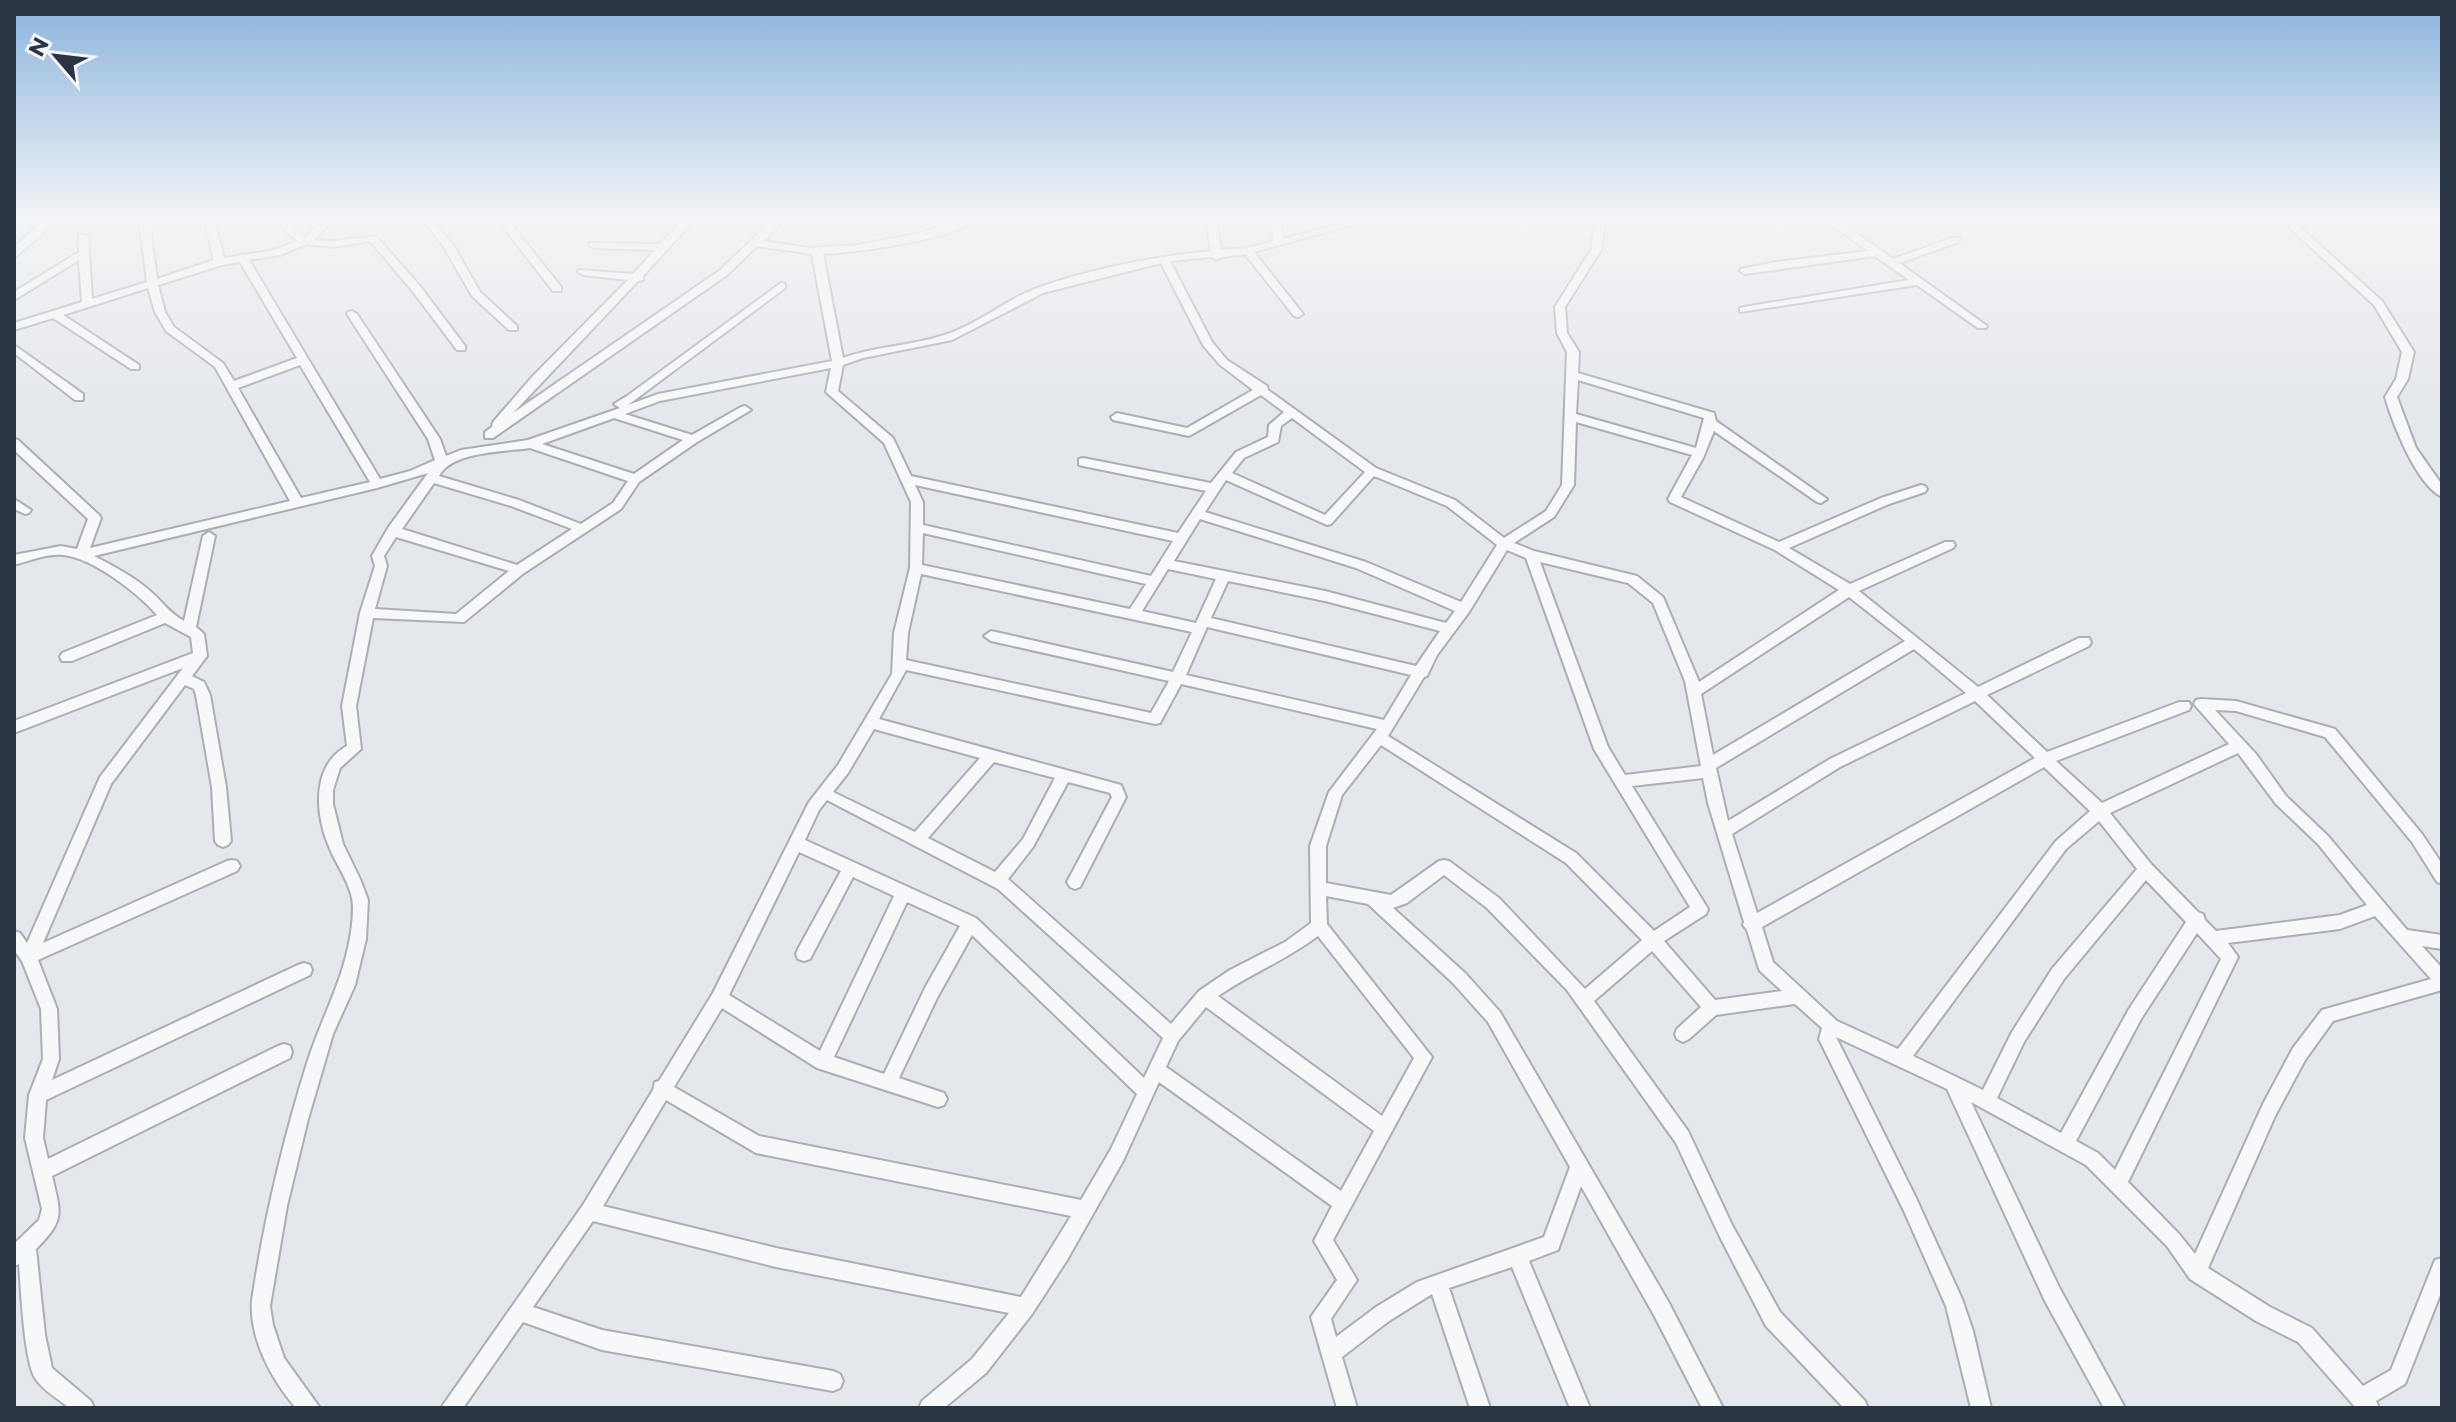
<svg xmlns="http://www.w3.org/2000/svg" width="2456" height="1422" font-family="Montserrat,sans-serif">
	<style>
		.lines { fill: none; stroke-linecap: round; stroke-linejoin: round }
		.minor-casing { stroke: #a9aeb7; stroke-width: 4 }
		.tertiary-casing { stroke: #a9aeb7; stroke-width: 4 }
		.minor { fill: #f7f8fa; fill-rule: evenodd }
		.tertiary { fill: #f7f8fa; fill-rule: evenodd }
	</style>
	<rect width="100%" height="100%" fill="#e4e7ec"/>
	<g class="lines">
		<defs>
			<path id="minor" d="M139,219H149L157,279L214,260L204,219H214L224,258L274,250L298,241L287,232L278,219H288L294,228L306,237L323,219H334L314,240L334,241L376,236L419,285L465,346V350H457L411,289L370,241L334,247L307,244L280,255L249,260L380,479L410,471L435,460L428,439L347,314L348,312L352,311L357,314L440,439L446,456L461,450L528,440L620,408L614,404L627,396L781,283L785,284V288L628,405L658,394L832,361L812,254L757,246L727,275L493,438H485V432L492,427L493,422L532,377L628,280L583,275L578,272L579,270L633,274L655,250L594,248L589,245L590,243L660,244L685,219H695L643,276V280L638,281L513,413L719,271L774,219H785L763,241L809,248L857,245L916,234L965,219H980C949,240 861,252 823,254L843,358C875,346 912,346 944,335C977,325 1005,300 1037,288C1093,268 1153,257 1211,251L1206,219H1216L1221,250L1248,248L1274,241L1270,219H1280L1283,239L1358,219H1374L1254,252L1303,314L1298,317L1294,316L1245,254L1222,257L1217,260L1212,257L1170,261L1212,342L1227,360L1267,386L1268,390L1376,468L1455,500L1504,538L1546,511L1562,485L1567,352L1557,333L1555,307L1591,250L1596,219H1606L1601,250L1565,307L1567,333L1579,352L1578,373L1714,413L1716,421L1827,499L1821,503L1817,502L1714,431L1703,458L1681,497L1779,542L1881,498L1921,485L1925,486L1927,489L1925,492L1889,504L1789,548L1850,584L1945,542H1953L1955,545L1953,548L1859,591L1978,687L2079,638H2089L2091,642L2089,646L1987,695L2047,752L2179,702H2189L2191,706L2189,710L2056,761L2102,803L2229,744L2194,704L2196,700L2201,699L2236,701L2335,729L2422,834L2442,864V884L2437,882L2412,842L2325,737L2236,711L2215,710L2256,754L2286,796L2328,836L2407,930L2442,935V949L2422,946L2442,968V990L2333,1021L2305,1060L2275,1116L2208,1268L2270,1307L2312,1328L2363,1386L2391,1370L2435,1260L2442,1258V1290L2405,1384L2376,1401L2379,1408H2356L2298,1342L2256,1321L2190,1279L2167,1246L2086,1165L1971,1102L2059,1287L2125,1408H2104L2045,1301L1947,1089L1836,1037L1916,1198L1962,1299L1973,1331L1991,1408H1971L1946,1306L1904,1211L1819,1039L1822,1028L1795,1004L1716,1015L1689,1039L1683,1042L1677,1039L1675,1034L1677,1029L1701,1007L1652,951L1594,1001L1688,1131L1732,1225L1780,1312L1865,1401L1868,1408H1844L1766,1326L1720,1237L1676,1143L1567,990L1487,908L1444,875L1407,903L1393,908L1465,973L1500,1012L1669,1303L1723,1408H1702L1655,1317L1581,1186L1558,1250L1529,1261L1590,1408H1570L1512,1267L1449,1288L1490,1408H1470L1432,1294L1389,1321L1342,1357L1357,1408H1337L1311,1317L1337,1280L1314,1241L1332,1206L1159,1082L1123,1161L1067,1260L1032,1314L986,1373L944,1408H919L922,1401L972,1359L1009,1313L776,1267L593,1221L533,1307L602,1330L833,1371L840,1374L843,1381L840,1388L833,1391L602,1350L523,1322L463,1408H441L583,1205L653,1090L655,1082L659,1081L713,993L809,802L838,765L892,674L894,633L910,568L911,502L884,443L826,392L831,368L660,401L625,414L692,435L741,407L745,406L751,410L697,442L639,482L621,509L524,573L464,622L373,618L356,706L361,749L340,768L333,790V804L343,844L360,879L368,900L366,939L355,985L333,1034L308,1119L287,1206L270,1306L273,1325L284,1358L320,1408H296C272,1380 249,1339 252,1300C264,1220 283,1140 307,1063C322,1016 347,974 352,924C353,914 354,904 351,894C346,876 334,861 328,844C315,812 312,765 347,746L342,706L360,613L375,566L372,556L388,528L428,473L377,488L94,556C113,566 133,576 150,591C162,601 169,613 184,621L203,536L209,532L215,536L196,627L204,634L207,656L192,676L204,682L210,695L226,787L231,841L228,845L223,847L218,845L215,841L212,787L196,695L194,689L185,685L111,784L43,943L227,861L232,860L237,861L240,866L237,871L38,960L57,1009L59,1059L52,1080L298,965L304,963L310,965L312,970L310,975L46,1100L43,1138L48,1159L278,1046L284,1044L290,1046L292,1052L290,1058L52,1176C61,1214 65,1220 36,1249L45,1335L52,1368L91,1401L94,1408H69C59,1399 42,1390 35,1378C24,1360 21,1289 19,1264L14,1266V1244L39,1220L42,1209L25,1138L29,1095L43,1059L41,1009L22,961L14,950V931L20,933L27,943L100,777L183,668L14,733V721L193,653L191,637L165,623L72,661H62L60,657L62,653L157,615C138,593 93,558 63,555C48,553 29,561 14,565V555L61,546L77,549L88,519L14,450V439L18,440L99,515L101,518L90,548L290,501L215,367L166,331L155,312L148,288L63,315L139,365V369H131L53,318L14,330V323L82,302L79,260L14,300V292L79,252V234L88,236L92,299L147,282ZM240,262L297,358L234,381L223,363L174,327L165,312L158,285L222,265ZM1161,263L1203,345L1219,364L1253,390L1187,428L1117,413L1111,417L1113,420L1189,436L1261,395L1284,412L1269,425L1268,437L1236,452L1211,483L1083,458L1079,459V465L1083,466L1206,491L1178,533L911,476L893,438L838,391L843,365L863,358L952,340L1043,293ZM300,365L370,482L301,498L238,388ZM1578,380L1704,418L1696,448L1576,414ZM614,418L683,440L634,474L542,444ZM1292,418L1365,472L1325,515L1232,473L1244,458L1278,442L1281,426ZM1576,422L1692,455L1668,499L1670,502L1775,550L1839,590L1699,682L1663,597L1637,576L1534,551L1514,543L1554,517L1574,485ZM530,448L628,481L613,503L581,524L519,500L439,476C452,451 504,452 530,448ZM1374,476L1447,506L1497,545L1461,602L1366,562L1205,512L1226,480L1327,525L1331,524ZM434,483L511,506L572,529L517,565L402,529ZM915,485L1173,541L1151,576L923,525V502ZM1200,519L1356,568L1455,611L1446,623L1325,591L1174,561ZM923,533L1146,584L1130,609L922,565ZM396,537L509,571L456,614L375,609L387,566L384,556ZM1507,550L1526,558L1594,749L1690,907L1654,931L1576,853L1388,736L1424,677L1427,676L1437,655L1469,612ZM1540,562L1628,583L1653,603L1685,681L1701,766L1625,775L1608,747ZM1168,569L1216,579L1196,623L1142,611ZM921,574L1192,632L1173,672L991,631L984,636L991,641L1169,681L1151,713L906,660L908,633ZM1228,581L1325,601L1440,631L1416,666L1211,618ZM1849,597L1905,641L1713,755L1701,694ZM1207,627L1411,675L1384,720L1186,675ZM1914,649L1966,693L1830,759L1728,821L1716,768ZM906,670L1155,724L1160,723L1181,684L1377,729L1329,792L1310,846L1311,923L1285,942L1230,970L1199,991L1171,1024L1008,879L1033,847L1068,782L1110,793L1112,797L1067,882L1070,887L1075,889L1080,887L1126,797L1121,785L879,719ZM1975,701L2035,758L1757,913L1732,834L1840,767ZM874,729L980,758L915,832L833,792L848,773ZM1381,745L1566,863L1642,940L1585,989L1499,898L1449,861L1444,860L1439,861L1391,895L1326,883V846L1342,795ZM2238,753L2276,804L2318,844L2367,905L2340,915L2216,931L2205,920L2203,914L2198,912L2151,864L2110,813ZM994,762L1055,778L1023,839L995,872L928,838ZM2044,767L2090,811L2056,841L1898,1049L1837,1021L1773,962L1762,927ZM1703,778L1708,803L1744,922L1743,925L1747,930L1758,966L1760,971L1782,991L1715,1000L1664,941L1706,914L1708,909L1632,786ZM827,800L998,889L1163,1038L1144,1078L976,918L805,840L819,810ZM2099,821L2137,869L2052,969L2012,1032L1983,1090L1913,1056L2066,849ZM799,852L841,871L798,949L796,954L798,959L804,961L810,959L853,877L894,896L820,1051L729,995ZM2146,880L2186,922L2129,1009L2061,1133L1997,1098L2024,1042L2064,979ZM1326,896L1368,904L1453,983L1488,1022L1570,1167L1544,1237L1417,1282L1376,1307L1336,1337L1331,1319L1357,1280L1333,1240L1432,1057L1327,924ZM907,902L960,926L925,988L884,1074L834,1057ZM2375,916L2431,979L2322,1010L2293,1048L2263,1104L2195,1254L2179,1234L2128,1182L2238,957L2228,943L2340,929ZM2197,933L2221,959L2115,1170L2098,1153L2076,1141L2141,1019ZM972,935L1137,1094L1111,1149L1081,1200L759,1136L674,1087L722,1008L817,1068L938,1107L944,1105L947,1099L944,1093L899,1078L937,998ZM1318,936L1414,1058L1382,1116L1218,996C1250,974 1286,960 1318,936ZM1206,1007L1374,1131L1341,1191L1166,1067L1178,1041ZM666,1100L756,1153L1071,1216L1021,1297L776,1248L603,1206Z
				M422,219H432L454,246L480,292L517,326V330H509L472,296L444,247Z
				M497,219H507L561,287V291H553Z
				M1824,219H1836L1893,259L1951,238H1959V242L1899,263L1987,326L1986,328H1978L1917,285L1740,312V308L1744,307L1909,280L1875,256L1745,274L1740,271L1741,269L1776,262L1868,251Z
				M2280,219H2291L2382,301L2414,352L2408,379L2397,397L2416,448L2442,485V497C2416,484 2393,424 2385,397L2396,379L2402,352L2374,305Z
				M14,345L83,394V400H75L14,353Z
				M14,499L31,510L29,513L25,514L14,509Z"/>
			<path id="tertiary" d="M46,219H60L14,258V247Z"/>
		</defs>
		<use href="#minor" class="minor-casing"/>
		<use href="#tertiary" class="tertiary-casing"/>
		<use href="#minor" class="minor"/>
		<use href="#tertiary" class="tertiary"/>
	</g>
	<linearGradient id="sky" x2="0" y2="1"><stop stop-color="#8bb4dd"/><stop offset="0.52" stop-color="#f3f4f6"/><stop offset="1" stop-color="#f3f4f6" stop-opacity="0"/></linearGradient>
	<rect width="2456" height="418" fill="url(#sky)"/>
	<rect width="2456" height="1422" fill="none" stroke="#2b3445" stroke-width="32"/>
	<g transform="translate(56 56) rotate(298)" stroke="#f4f6f9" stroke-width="6" paint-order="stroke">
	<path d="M0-6L14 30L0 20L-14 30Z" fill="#2b3445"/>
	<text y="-12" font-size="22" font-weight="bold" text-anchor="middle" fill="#2b3445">N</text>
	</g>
</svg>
